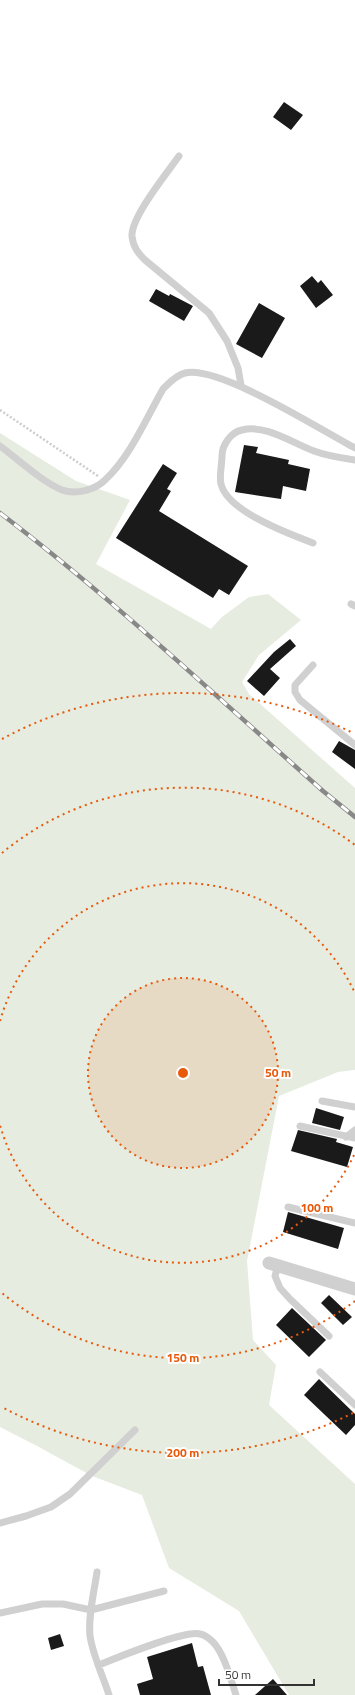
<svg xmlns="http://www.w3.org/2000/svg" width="355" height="1695" font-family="'Titillium Web',sans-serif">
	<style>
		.green { fill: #e6ecdf }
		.building { fill: #1a1a1a }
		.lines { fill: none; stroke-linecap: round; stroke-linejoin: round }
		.path { stroke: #cdcdcd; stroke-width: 2.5; stroke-dasharray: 2 2; stroke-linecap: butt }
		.lane { stroke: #d0d0d0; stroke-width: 7 }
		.street { stroke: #d0d0d0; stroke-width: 13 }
		.rail-casing { stroke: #888; stroke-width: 4.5 }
		.rail { stroke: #fff; stroke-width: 3; stroke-dasharray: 9; stroke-linecap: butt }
		.ring { fill: none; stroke: #e8590c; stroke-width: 2; stroke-dasharray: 2 4 }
		.centre { fill: #e8590c; stroke: #fff; stroke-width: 2 }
		.ring-label { font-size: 12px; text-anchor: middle; font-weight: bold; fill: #e8590c; stroke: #fff; stroke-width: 4; stroke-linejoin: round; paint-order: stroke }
	</style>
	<rect width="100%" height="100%" fill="#fff"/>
	<path class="green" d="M0,433L76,481L130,500L96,564L211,629L222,617L249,597L268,594L301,620L259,655L242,682L249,694L355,788V1070L338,1072L279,1096L247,1261L253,1340L276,1365L269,1405L355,1484V1695H289L239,1611L169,1568L142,1495L92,1476L37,1446L0,1427Z"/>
	<path class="building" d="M284,102L303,115L291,130L273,117Z
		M312,276L318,283L321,280L333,295L316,308L300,286Z
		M156,289L169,296L170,294L193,306L184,321L149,301Z
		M259,303L285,318L262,358L236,344Z
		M244,445L258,447L256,453L289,460L288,464L310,469L306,491L283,486L281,499L235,492Z
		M163,464L177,473L167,489L171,491L159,511L248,566L229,595L219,589L213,598L116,538Z
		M290,639L296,646L270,669L280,678L264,696L247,681L274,652Z
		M339,741L355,750V769L332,752Z
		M316,1108L344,1117L340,1130L312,1123Z
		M298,1130L337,1139L336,1142L353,1147L347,1167L291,1151Z
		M288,1212L344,1228L338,1249L283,1232Z
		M329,1295L352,1317L343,1325L321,1303Z
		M292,1308L326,1340L309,1357L276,1325Z
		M319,1379L355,1414V1425L346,1435L304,1395Z
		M60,1634L64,1646L51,1650L48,1638Z
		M192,1643L198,1667L203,1666L211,1695H140L137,1684L153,1679L147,1657Z
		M273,1679L287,1695H255Z"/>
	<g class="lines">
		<path class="path" d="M0,410L98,476"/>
		<path class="lane" d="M179,156C167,173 131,217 132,236C133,247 138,253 145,260L209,313L227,341L238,368L241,385
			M0,446C19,460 41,481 62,490C76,495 95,490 105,480C130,457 146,419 163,389C168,384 176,375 185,373C219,365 321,430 355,448
			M313,543C289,534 227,511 221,484C219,476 222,465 222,456C222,445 231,432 242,430C266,424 292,443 314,451C327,456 341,458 355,460
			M351,604L355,606
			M313,665L295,685V692L300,700L355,745
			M322,1101L355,1107
			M300,1126L355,1138
			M346,1137L355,1130
			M288,1207L355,1223
			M278,1265L275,1276L280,1288L290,1299L329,1336
			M320,1372L355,1405
			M0,1523L26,1516L51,1507L70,1494L135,1430
			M97,1572C94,1593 88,1615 90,1636C93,1656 103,1676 109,1695
			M0,1613L42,1604H63L91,1610L164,1591
			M99,1665C116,1658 185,1630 200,1634C205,1635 210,1639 213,1642C224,1653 231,1680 236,1695"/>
		<path class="street" d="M269,1263L355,1289"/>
		<defs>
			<path id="rail" d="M0,513C113,599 217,697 323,791L355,817"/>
		</defs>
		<use href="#rail" class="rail-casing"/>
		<use href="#rail" class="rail"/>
	</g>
	<circle cx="183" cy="1073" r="95" fill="#e8590c" fill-opacity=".12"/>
	<g class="ring">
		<circle cx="183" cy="1073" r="95"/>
		<path d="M354 1155A190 190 0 0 1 0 1125M0 1021A190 190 0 0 1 354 991"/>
		<path d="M355 1301A285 285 0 0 1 2 1293M2 853A285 285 0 0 1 355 845"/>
		<path d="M353 1413A380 380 0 0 1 2 1407M2 739A380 380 0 0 1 353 733"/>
	</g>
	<circle cx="183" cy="1073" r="6" class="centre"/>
	<g class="ring-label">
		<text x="278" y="1077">50 m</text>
		<text x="317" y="1212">100 m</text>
		<text x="183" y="1362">150 m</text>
		<text x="183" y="1457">200 m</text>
	</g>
	<path d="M219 1679v6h95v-6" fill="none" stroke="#333333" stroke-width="2"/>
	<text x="225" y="1679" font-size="12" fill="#333333" stroke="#ffffff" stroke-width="3" paint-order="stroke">50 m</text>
</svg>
